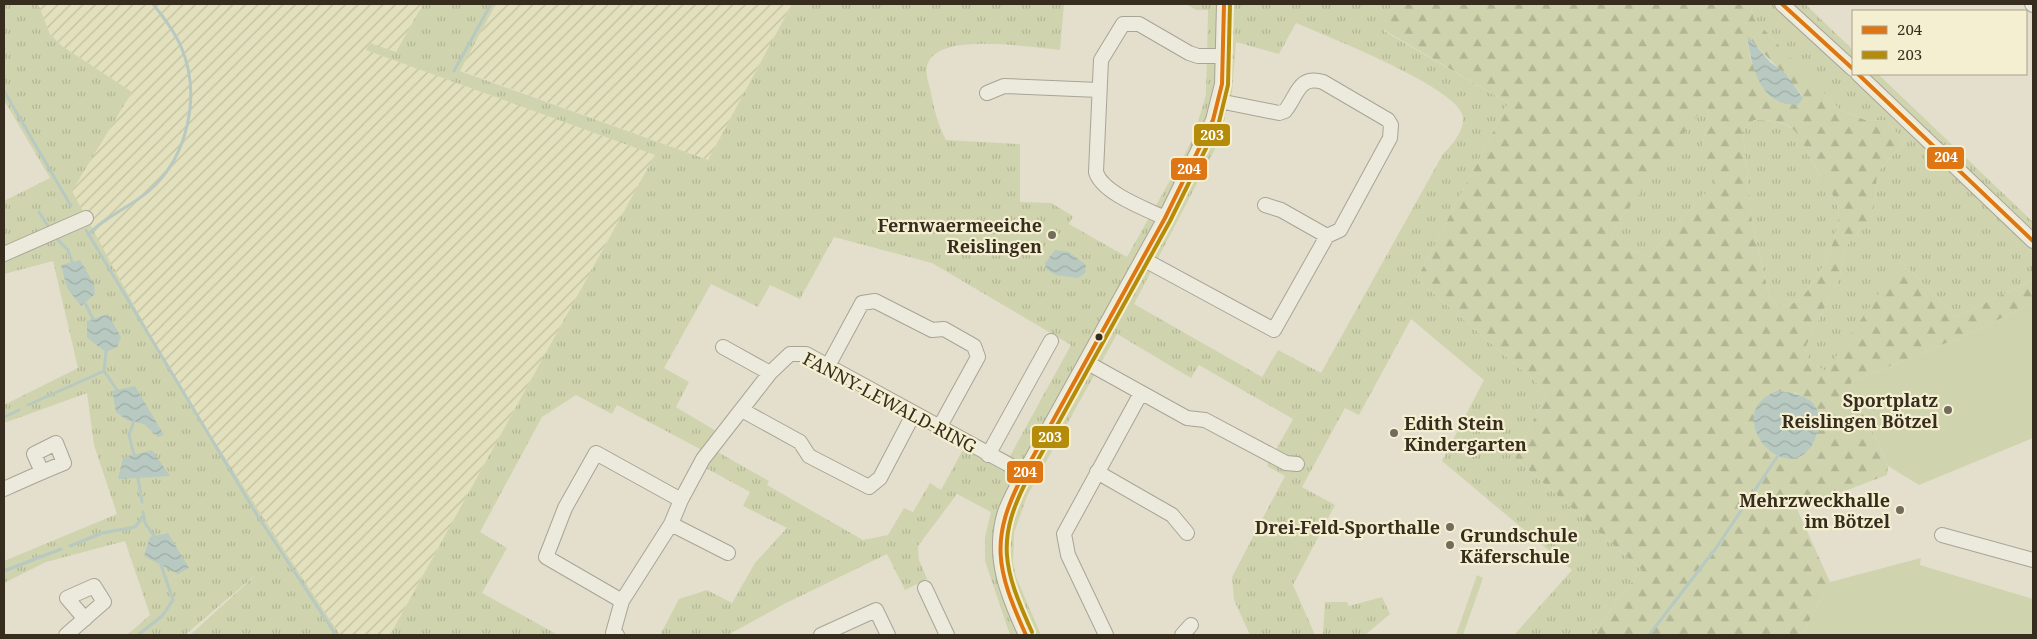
<svg xmlns="http://www.w3.org/2000/svg" width="2037" height="639" font-family="'Noto Serif',serif">
	<style>
		.farmland { fill: url(#farmland-furrows) }
		.grass { fill: url(#grass-tufts); fill-rule: evenodd }
		.forest { fill: url(#forest-firs); fill-rule: evenodd }
		.pitch { fill: #cfd4ae }
		.water { fill: url(#water-waves) }
		.lines { fill: none; stroke-linecap: round; stroke-linejoin: round }
		.stream { stroke: #b7c9c0; stroke-width: 3 }
		.minor-casing { stroke: #a8a496; stroke-width: 16 }
		.minor { stroke: #ece9dd; stroke-width: 14 }
		.bus-1-casing { stroke: #f5efd2; stroke-width: 8 }
		.bus-2-casing { stroke: #f5efd2; stroke-width: 8 }
		.bus-1 { stroke: #de7613; stroke-width: 4 }
		.bus-2 { stroke: #b58c09; stroke-width: 4 }
		.poi-dot { fill: #736b5b; stroke: #f5efd2; stroke-width: 2 }
		.bus-dot { fill: #372d1e; stroke: #f5efd2; stroke-width: 2 }
		.labels { text-anchor: middle; dominant-baseline: central; stroke-width: 4.5; stroke-linejoin: round; paint-order: stroke }
		.poi-label { font-size: 18px; font-weight: bold; fill: #372d1e; stroke: #f5efd2; text-anchor: end }
		.street-label { font-size: 18px; fill: #372d1e; stroke: #f5efd2 }
		.line-badge { stroke: #f5efd2; stroke-width: 2 }
		.badge-label { font-size: 14px; text-anchor: middle; font-weight: bold; fill: #fff }
	</style>
	<defs>
		<pattern id="farmland-furrows" width="10" height="10" patternUnits="userSpaceOnUse" patternTransform="scale(1.25)"><rect width="10" height="10" fill="#e3e0bd"/><path d="M-1 1l2-2M0 10L10 0M9 11l2-2" fill="none" stroke="#c3c0a2"/></pattern>
		<pattern id="grass-tufts" width="24" height="20" patternUnits="userSpaceOnUse" patternTransform="scale(1.25)"><rect width="24" height="20" fill="#cfd4ae"/><path d="M3 7l-1-3M5 7V3M7 7l1-3M15 17l-1-3M17 17v-4M19 17l1-3" fill="none" stroke="#b2b695"/></pattern>
		<pattern id="forest-firs" width="22" height="20" patternUnits="userSpaceOnUse" patternTransform="scale(1.25)"><rect width="22" height="20" fill="#cfd4ae"/><path d="M5 1l3.5 6h-7zM16 11l3.5 6h-7z" fill="#b2b695"/></pattern>
		<pattern id="water-waves" width="16" height="10" patternUnits="userSpaceOnUse" patternTransform="scale(1.25)"><rect width="16" height="10" fill="#b7c9c0"/><path d="M0 5q4-4 8 0t8 0" fill="none" stroke="#9eada5"/></pattern>
	</defs>
	<rect width="100%" height="100%" fill="#e3dfcc"/>
	<path class="farmland" d="M38,4H423L396,52L370,43L367,50L655,155L390,635H340L279,542L168,368L71,191L132,92L62,46L50,34Z
		M496,4H792L708,160L460,70Z"/>
	<path class="grass" d="M4,4H38L50,34L62,46L132,92L72,191L168,368L279,542L340,635H190L259,572L185,635H127L150,615L125,541L46,562L4,583V561L117,514L94,445L87,393L4,423V405L78,368L53,261L4,274V201L50,178L4,100Z
		M423,4H496L460,71L708,160L792,4H1064L1060,50C1032,48 941,31 928,63C924,72 929,83 931,93C934,109 938,125 946,140L1020,144V202L1051,203L1073,216L1069,224L1127,257L1192,141L1206,95L1208,10H1196L1186,4H1391L1384,31L1508,103L1417,279L1547,392L1515,458L1642,570L1615,603L1594,635H1514L1572,570L1442,461L1484,380L1411,319L1359,415L1345,408L1302,487L1335,505L1293,585L1315,635H1250L1234,600L1232,577L1285,476L1267,466L1293,419L1199,365L1191,378L1117,334L1027,496L1014,533L1013,563L1016,577L1041,635H1010L985,561V537L991,512L957,494L918,546L919,560L927,579L905,590L887,554L784,604L728,635H660L679,599L707,590L732,603L755,563L787,528L743,506L750,492L693,461L700,449L617,405L612,414L576,395L542,417L480,532L507,548L482,593L558,635H390L655,155L366,50L370,43L396,52ZM1296,23C1326,36 1452,85 1462,114C1467,128 1452,145 1443,154L1321,373L1278,350L1262,377L1134,304L1217,145L1232,92L1236,42L1279,54ZM834,237L932,263L1071,345L1010,456L971,435L941,490L930,483L913,512L904,508L888,535L863,540L767,485L769,481L716,451L726,437L676,407L689,382L664,368L711,284L758,307L770,285L800,299Z
		M1750,4H1805L1853,50V74H1878L2033,222V280L1956,317L1901,261L1827,372C1816,366 1806,361 1805,348L1840,276L1842,259L1849,242L1871,218L1875,202L1877,173L1905,141L1884,120L1869,121L1840,110L1754,19Z
		M1707,101L1708,121L1701,149L1719,191L1702,195L1649,257L1622,248L1611,235L1620,220Z
		M1754,120C1767,120 1780,120 1791,128C1804,136 1806,151 1813,163C1821,179 1835,191 1838,210C1841,235 1819,279 1802,297C1796,303 1789,305 1782,307L1770,300L1752,222L1743,132L1747,125Z
		M1382,597L1390,614L1365,635H1323L1325,602H1347L1349,606Z"/>
	<path class="forest" d="M1391,4H1750L1754,19L1840,110L1868,121L1884,120L1905,141L1877,173L1875,202L1871,219L1849,242L1842,259L1840,276L1805,348C1806,361 1816,366 1826,371L1901,261L1956,317L2033,280V303L1971,333L1851,382L1888,466L1887,475L1797,509L1830,582L1802,635H1594L1615,603L1642,570L1515,458L1547,392L1417,279L1508,103L1384,30ZM1747,36C1766,57 1787,74 1803,97L1756,72L1750,57ZM1707,102L1708,121L1701,149L1718,191L1702,195L1649,257L1622,248L1611,235L1620,220ZM1754,120C1801,119 1797,136 1817,170C1825,183 1835,194 1838,210C1841,235 1819,279 1802,297C1796,303 1789,305 1782,307L1770,300L1752,222L1743,132L1747,125ZM1794,392C1821,405 1821,409 1816,438Z"/>
	<path class="pitch" d="M2033,303V438L1919,485L1888,466L1851,382L1971,333Z
		M1921,558L1920,565L2033,599V635H1802L1830,582Z
		M1477,575L1483,578L1463,635H1456Z"/>
	<path class="water" d="M1747,35L1770,62L1785,73L1803,98L1798,105C1792,104 1783,104 1778,101C1756,91 1750,57 1747,35Z
		M1055,250L1069,252L1086,265L1085,273L1078,278L1056,275L1046,269L1045,263Z
		M80,260L94,284L95,294L81,306L67,288L61,265Z
		M108,314L121,337L117,347L106,352L87,338V321Z
		M135,386L164,435L158,437L144,424L127,420L116,412L112,391Z
		M1777,391C1798,393 1821,398 1819,423C1818,431 1816,438 1812,445C1784,490 1719,412 1777,391Z
		M152,450L170,476L118,479L123,458Z
		M168,533L189,568L178,574L144,556L150,537Z"/>
	<g class="lines">
		<path class="stream" d="M454,71L491,4
			M4,91L71,206
			M39,212L50,229
			M86,230L257,515L336,635
			M88,235C105,216 131,207 150,190C188,156 201,96 182,49C175,32 164,18 153,4
			M54,236L68,250L72,262
			M85,303L93,319
			M104,371L117,390
			M28,405L104,371L106,352
			M4,417L19,410
			M134,455L129,435L134,421
			M138,478L142,502
			M143,512L145,523L154,536
			M70,546L102,533L135,527L144,516
			M4,571L61,549
			M138,635L162,616L173,600L161,565
			M1649,635L1716,548L1777,457"/>
		<defs>
			<path id="minor" d="M1782,4L1853,69
				M2032,4L2033,5
				M1858,74L2033,241
				M987,93L1004,86L1099,90
				M1265,205L1281,210L1327,236
				M1165,218C1146,209 1102,193 1096,172L1101,60L1123,24H1139L1189,53L1198,56H1223
				M4,254L86,218
				M1143,259L1274,330L1327,236L1340,230L1390,138L1391,125L1388,120L1323,82C1298,75 1298,95 1285,111L1279,113L1219,101
				M723,347L770,373
				M1086,362L1187,418L1205,420L1286,463L1297,464
				M828,366L862,303L875,301L932,330L944,329L974,346L978,357L939,428
				M742,410L800,442L809,456L869,487L880,478L913,415
				M988,455L1051,341
				M1097,472L1172,515L1187,533
				M4,489C24,480 44,471 64,463L56,443L34,454L42,472
				M671,524L728,553
				M1942,535L2033,560
				M925,588L947,635
				M622,601L546,557L565,508L596,453L681,500
				M66,635C79,624 91,613 104,602L94,586L67,598L85,619
				M617,635L613,633L622,601L671,524L681,500L703,459L770,373L790,354H806L1024,473
				M821,635L876,610L888,635
				M1026,635C1008,596 991,556 1005,512C1010,499 1017,486 1024,473L1165,218L1213,120L1222,84L1224,4
				M1106,635L1068,555L1064,534L1141,393
				M1182,635L1191,625"/>
		</defs>
		<use href="#minor" class="minor-casing"/>
		<use href="#minor" class="minor"/>
		<defs>
			<path id="bus-1" d="M1782,4L1853,69
				M1858,74L2033,241
				M1026,635C996,569 989,539 1024,473L1165,218L1213,120L1222,84L1224,4"/>
			<path id="bus-2" d="M1032,632C1003,568 995,540 1029,476L1170,221L1219,122L1228,85L1230,4"/>
		</defs>
		<use href="#bus-1" class="bus-1-casing"/>
		<use href="#bus-2" class="bus-2-casing"/>
		<use href="#bus-1" class="bus-1"/>
		<use href="#bus-2" class="bus-2"/>
	</g>
	<g class="poi-dot">
		<circle cx="1052" cy="235" r="5"/>
		<circle cx="1948" cy="410" r="5"/>
		<circle cx="1394" cy="433" r="5"/>
		<circle cx="1900" cy="510" r="5"/>
		<circle cx="1450" cy="527" r="5"/>
		<circle cx="1450" cy="545" r="5"/>
	</g>
	<circle class="bus-dot" cx="1099" cy="337" r="4.5"/>
	<g class="labels">
		<g class="poi-label">
			<text x="1042" y="225">Fernwaermeeiche<tspan x="1042" dy="21">Reislingen</tspan></text>
			<text x="1938" y="400">Sportplatz<tspan x="1938" dy="21">Reislingen Bötzel</tspan></text>
			<text x="1404" y="423" text-anchor="start">Edith Stein<tspan x="1404" dy="21">Kindergarten</tspan></text>
			<text x="1890" y="500">Mehrzweckhalle<tspan x="1890" dy="21">im Bötzel</tspan></text>
			<text x="1440" y="527">Drei-Feld-Sporthalle</text>
			<text x="1460" y="535" text-anchor="start">Grundschule<tspan x="1460" dy="21">Käferschule</tspan></text>
		</g>
		<g class="street-label">
			<text transform="translate(890 402) rotate(28)">FANNY-LEWALD-RING</text>
		</g>
	</g>
	<g class="line-badge">
		<rect x="1193" y="123" width="38" height="24" rx="5" fill="#b58c09"/>
		<rect x="1926" y="146" width="39" height="24" rx="5" fill="#de7613"/>
		<rect x="1170" y="157" width="38" height="24" rx="5" fill="#de7613"/>
		<rect x="1031" y="425" width="39" height="24" rx="5" fill="#b58c09"/>
		<rect x="1006" y="460" width="38" height="24" rx="5" fill="#de7613"/>
	</g>
	<g class="badge-label">
		<text x="1212" y="140">203</text>
		<text x="1946" y="162">204</text>
		<text x="1189" y="174">204</text>
		<text x="1050" y="442">203</text>
		<text x="1025" y="477">204</text>
	</g>
	<rect width="2037" height="639" fill="none" stroke="#372d1e" stroke-width="10"/>
	<rect x="1852" y="10" width="175" height="65" fill="#f5efd2" stroke="#a9a18a"/>
	<rect x="1862" y="26" width="25" height="8" fill="#de7613" stroke="#a9a18a"/>
	<text x="1897" y="35" font-size="15" fill="#372d1e">204</text>
	<rect x="1862" y="51" width="25" height="8" fill="#b58c09" stroke="#a9a18a"/>
	<text x="1897" y="60" font-size="15" fill="#372d1e">203</text>
</svg>
